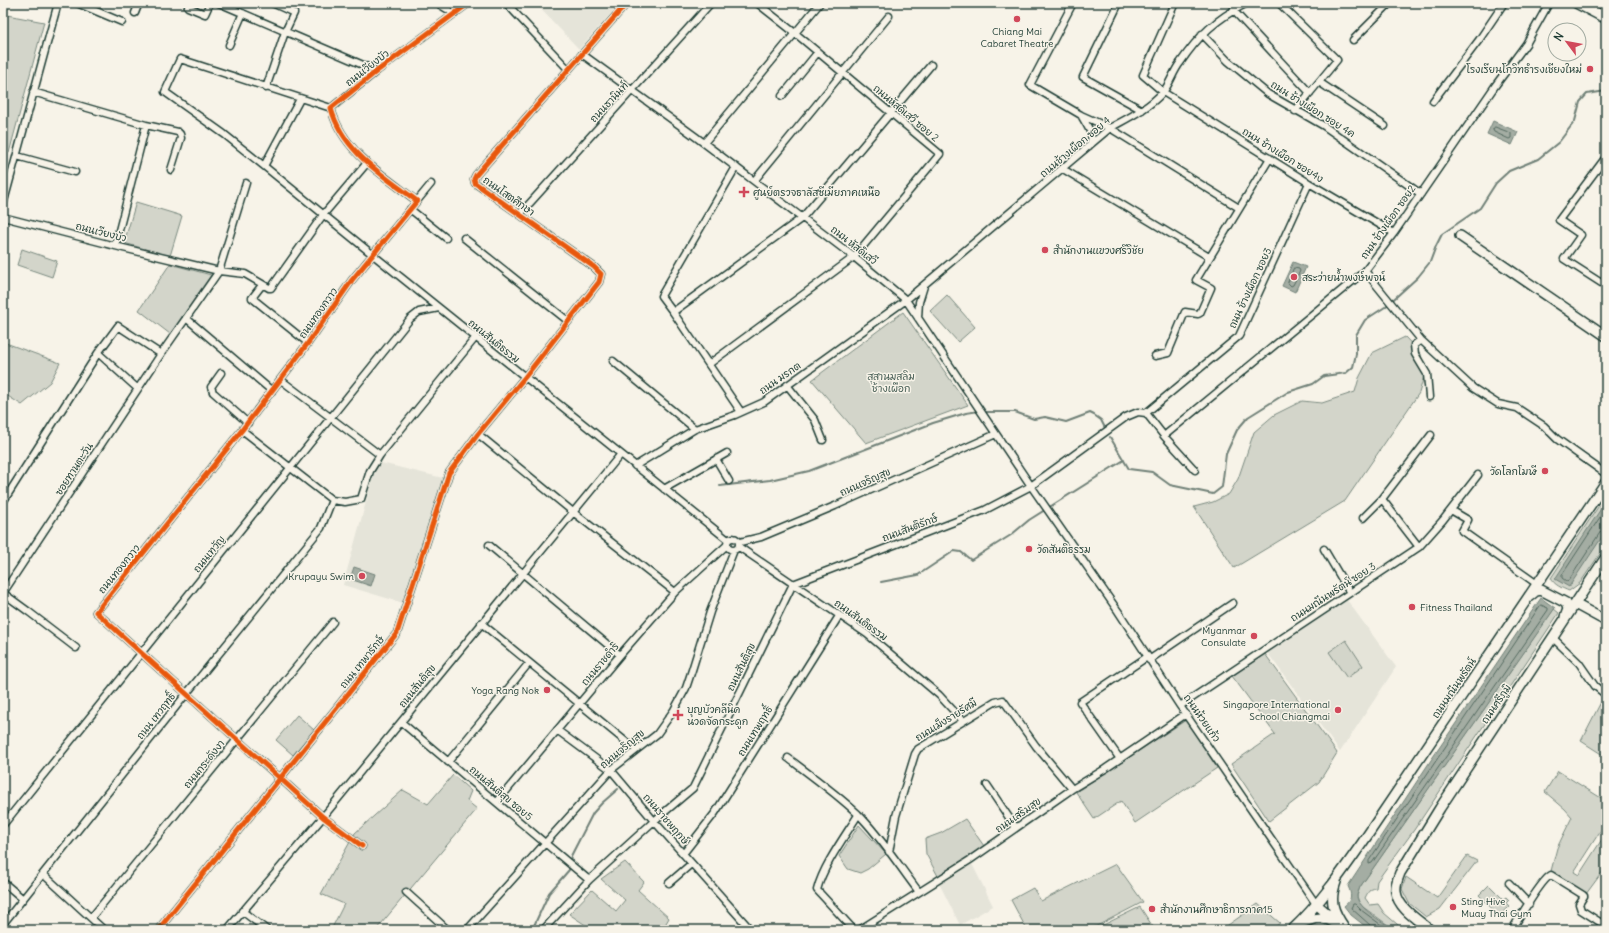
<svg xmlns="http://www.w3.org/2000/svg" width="1609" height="933" font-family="Delius,'Playpen Sans Thai',sans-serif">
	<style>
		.built { fill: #e5e4d9 }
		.green { fill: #d3d5ca; stroke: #79897f }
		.water { fill: #a4ada3; stroke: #6f8077 }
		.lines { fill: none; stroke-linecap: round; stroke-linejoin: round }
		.shore { stroke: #546a60; stroke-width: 1 }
		.stream { stroke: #6f8077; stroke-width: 2 }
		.street-casing { stroke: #1f3d34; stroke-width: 9 }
		.secondary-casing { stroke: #1f3d34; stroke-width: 12 }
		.primary-casing { stroke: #1f3d34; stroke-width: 13 }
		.street { stroke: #f7f3e8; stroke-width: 6 }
		.secondary { stroke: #f7f3e8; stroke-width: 9 }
		.primary { stroke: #f7f3e8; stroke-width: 10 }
		.cycleway-casing { stroke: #f7f3e8; stroke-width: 8 }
		.cycleway { stroke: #e8590c; stroke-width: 5 }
		.poi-dot { fill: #d1495b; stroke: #f7f3e8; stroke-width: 1.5 }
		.labels { text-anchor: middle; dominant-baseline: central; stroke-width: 3; stroke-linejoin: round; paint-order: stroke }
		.poi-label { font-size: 10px; fill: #1f3d34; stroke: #f7f3e8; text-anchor: start }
		.street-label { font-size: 10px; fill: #1f3d34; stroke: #f7f3e8 }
		.park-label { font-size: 10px; fill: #435b52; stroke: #f7f3e8 }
	</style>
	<rect width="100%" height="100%" fill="#f7f3e8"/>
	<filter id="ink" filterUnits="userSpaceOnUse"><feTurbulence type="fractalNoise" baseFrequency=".025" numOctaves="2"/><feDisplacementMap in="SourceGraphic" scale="8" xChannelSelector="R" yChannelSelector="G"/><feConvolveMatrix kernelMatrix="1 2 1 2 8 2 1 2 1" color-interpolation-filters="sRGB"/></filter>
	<g filter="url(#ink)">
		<path class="built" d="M535,3H578L581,5L584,3H620L579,49Z
			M377,462L443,478L403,603L343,585Z
			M1347,600L1396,667L1340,752L1267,652Z
			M970,860L993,906L960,925L938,881Z"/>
		<path class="green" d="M7,15L44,22L9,153L3,151V16Z
			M136,202L182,216L170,256L124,243Z
			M22,249L57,261L52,277L17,265Z
			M170,264L211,275L170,334L139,310Z
			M947,295L975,327L958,342L930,311Z
			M903,312L968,405L866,443L812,380Z
			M1405,337L1421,354L1425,373L1419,393L1345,501L1234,568L1194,507L1213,502L1229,494L1238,479L1254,432L1274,415L1302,401L1322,403L1355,392L1359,378L1372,353Z
			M3,342L60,363L50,382L22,405L3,393Z
			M1606,495V545L1580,583L1569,591C1562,588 1554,585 1551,578Z
			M1554,609L1559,613L1414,830L1377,881L1376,888C1369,889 1368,892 1365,898L1370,905L1378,904L1384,913L1404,930H1395L1363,907L1359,902L1357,896L1360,887Z
			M1346,640L1363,666L1347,678L1329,652Z
			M1265,654L1337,753L1319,782L1269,821L1231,764L1275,734L1232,676Z
			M1602,700L1606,703V757L1581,741Z
			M297,715L314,730L293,755L276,740Z
			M1186,720L1217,768L1135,823L1121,801L1094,819L1076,792Z
			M1558,771L1606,801V822L1574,872L1579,875L1606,833V867L1586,894L1551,871L1557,848L1572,817L1565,809L1545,792Z
			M453,775L471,791L467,801L477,809L376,930H331L344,904L321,894L355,833L403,790L428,804Z
			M965,819L984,846L938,876L926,854L925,839L941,833Z
			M859,825L886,854L868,869L860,873L848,869L839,856Z
			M1467,856L1477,861L1440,909L1426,917L1409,903L1402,889L1406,877L1437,898Z
			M625,862L644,882L638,890L669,918L662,930H593L569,914L592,890L616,911L625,900L601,879Z
			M1116,864L1143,902L1089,930H1027L1011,900L1033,888L1041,901Z
			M1489,885L1503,899L1506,897L1509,900L1506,903L1509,906L1499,916L1479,895Z
			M1258,904L1280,923L1271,930H1221Z
			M1140,907L1155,930H1093Z"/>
		<path class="water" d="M1493,121L1518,132L1512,145L1487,134Z
			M1293,262L1306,267L1295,292L1282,286Z
			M1606,501V531L1569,587L1555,579Z
			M354,567L375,574L371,586L350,579Z
			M1541,598L1555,608L1360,887C1359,890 1357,894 1357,896C1357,908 1386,924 1395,930H1370L1351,915L1344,906C1352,900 1352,895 1348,886L1433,757Z"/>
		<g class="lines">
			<path class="shore" d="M1495,127L1511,133V138L1509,139L1494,132L1493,130Z
				M1294,268L1299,269L1300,271L1293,285L1291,286L1288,283Z
				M1606,508L1562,575V578L1566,581L1569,580L1601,531L1606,529
				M1541,605L1548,608V610L1372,863L1369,864V861Z
				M1371,930L1370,925L1351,908L1353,904H1355L1361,910L1388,930"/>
			<path class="stream" d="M983,412H1015L1034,419L1045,417L1066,422L1090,413L1094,415L1101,420L1105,428
				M1110,437L1129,469L1152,472L1170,485L1213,494L1222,487L1226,454L1237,430L1248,417L1288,392L1313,384L1324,376L1346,373L1353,367L1356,354V335L1365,320L1385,307L1418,277L1430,262L1436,246L1442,234L1480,208L1496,183L1509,171L1538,159L1559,142L1575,121L1580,102L1587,94L1606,91
				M720,486L770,480L809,471L933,423L966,413L979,411
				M881,582L918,575L954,551L961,552L971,560L1011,535L1029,520L1124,460
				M570,862L571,856L593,813L602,803L618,789
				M532,930L549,893L569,870V866"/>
			<defs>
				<path id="street" d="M77,3L122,22
					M219,3L377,71
					M437,3L455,14
					M506,3L568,69
					M1073,3L1030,85L1081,115L1110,128L1239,208
					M1119,3L1083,77L1142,110
					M1175,3L1143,75L1163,92L1309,183L1394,233
					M1279,3L1337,60L1295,111
					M188,7L205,14L210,3
					M1233,10L1310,93
					M135,13L139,3
					M1202,34L1228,61L1268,94L1324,126L1421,194
					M1353,40L1390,3
					M229,45L243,13
					M582,54L696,137L854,257L906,300L1031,486L1118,611L1180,706L1316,904
					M1319,82L1385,126
					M266,88L285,32L294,13L272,3
					M33,92L146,125L178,132L180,134L181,138L171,170
					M782,96L818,52
					M1433,101L1479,40L1504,3
					M331,108L180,59L165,92L224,134L264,166L372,254L728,540
					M1081,115C1086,125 1096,135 1089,146
					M704,143L820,3
					M17,156L75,172
					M1606,157L1559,220L1581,235L1564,259L1606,286
					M264,166L300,99
					M736,167L661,296L673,312L741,412
					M1063,169L1209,257
					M754,181L889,16
					M417,201L431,184
					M3,205L58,3
					M410,209L446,238
					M520,214L711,3
					M3,217L123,248L219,271L245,274L269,288H271L323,215L367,163
					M464,238L568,321
					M115,246L146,125
					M1365,271L1421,340L1473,388L1498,404L1517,408L1544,426L1557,439L1606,474
					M262,285L252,298L308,343
					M673,312L802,218L931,65
					M186,318L272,391
					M918,318L919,302L924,286
					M1421,340L1414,345L1415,354L1427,374L1429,397
					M98,353L138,389
					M1155,356L1168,353L1185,312L1198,314L1200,313L1211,288L1196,280L1270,158
					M613,361L695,429
					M709,364L854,257L940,154L795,33L757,3
					M221,373L211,387L213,392L248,423
					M281,380L380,455
					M787,385L815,420L823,440
					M1146,413L1164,436L1365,271L1394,233L1495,86L1526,44L1549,3
					M1146,413L1239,336L1309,183
					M242,430L332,500L345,502L361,499L370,471L380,455L476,337
					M478,434L573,512L675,592
					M1164,436L1195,470
					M716,459L729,481
					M635,466L695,429L735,415L764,402L906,300L1110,128C1128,118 1149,108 1163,92C1170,84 1173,72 1180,63C1199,35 1216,19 1247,3
					M664,489L727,453
					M1382,499L1419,547
					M3,502L98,353L118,326L161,354
					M1451,510L1468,520L1462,531L1537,584
					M1363,518L1382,499L1431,435
					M727 544a6 6 0 1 1 12 0a6 6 0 1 1-12 0Z
					M740,542L761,537L835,506L996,434
					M489,545L620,655
					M739,547L867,634L939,695L963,721
					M1324,549L1350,593
					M3,593L161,354L219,271L246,183
					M3,593L29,612L76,648
					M481,623L636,750
					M1553,638L1579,663L1595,686L1606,695
					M1149,660L1233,603
					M1180,706L1419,547L1443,520L1478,475
					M401,722L589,880
					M557,730L611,770L654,821L751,930
					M788,758C812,776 837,794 858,814C881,837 899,866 919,892
					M1120,759L1080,702L1147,657
					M448,762L529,663
					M987,785L1016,828
					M497,802L620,655L675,592L727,545
					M3,825L410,319L419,312L439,308
					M362,846L323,817L96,612L242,430L308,343L352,280L417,201C384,176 342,151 331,108L377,71L469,3
					M889,852L896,816L915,754L918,749L995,702L1003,700L1036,746L1072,789
					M683,854L715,813L839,616
					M43,874L104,930
					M3,882L23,899
					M669,883L691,864
					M1509,883L1529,904
					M406,892L448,930
					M242,911L267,930
					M91,918L333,622
					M3,924L187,693L321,528L332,500
					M158,930L397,633L449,473L478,434L525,377L599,282L601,274L594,267L475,183L474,179L476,175L627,3
					M227,930L323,817L621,454
					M467,930L611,770L657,734L674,710L686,688L692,670L710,612L734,550
					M543,930L589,880L654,821L693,788L793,584L985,510L1031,486L1126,417L1138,412L1146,413
					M854,930L817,890C823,866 845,836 858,815
					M859,930L970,860L1072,789L1105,769L1186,714
					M1512,930C1518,920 1542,879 1551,875L1583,895L1584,896L1579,904L1581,910L1606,926"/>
				<path id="secondary" d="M1460,236L1606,336
					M1530,596L1536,591L1541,590L1566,603L1568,609L1565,617
					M1575,604L1606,621
					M1336,882C1329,901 1333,911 1344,927
					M1316,904L1334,919
					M1299,924C1321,915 1322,916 1343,927
					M1292,930C1321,903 1344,869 1367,836L1606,482
					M1430,930C1418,920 1398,908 1396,892C1395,885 1398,878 1400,873L1440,808L1606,557"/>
				<path id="primary" d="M1577,3L1606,18"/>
			</defs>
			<use href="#street" class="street-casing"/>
			<use href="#secondary" class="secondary-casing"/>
			<use href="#primary" class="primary-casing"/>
			<use href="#street" class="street"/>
			<use href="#secondary" class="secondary"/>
			<use href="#primary" class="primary"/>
			<defs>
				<path id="cycleway" d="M362,846L323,817L96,612L242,430L308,343L352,280L417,201C384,176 342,151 331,108L377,71L469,3
					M158,930L397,633L449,473L478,434L525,377L599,282L601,274L594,267L475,183L474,179L476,175L627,3"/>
			</defs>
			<use href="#cycleway" class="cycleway-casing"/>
			<use href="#cycleway" class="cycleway"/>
		</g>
	</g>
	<g class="poi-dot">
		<circle cx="1017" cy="19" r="4"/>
		<circle cx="1590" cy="69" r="4"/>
		<path d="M742 186h4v4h4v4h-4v4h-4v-4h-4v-4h4z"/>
		<circle cx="1045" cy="250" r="4"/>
		<circle cx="1294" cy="277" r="4"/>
		<circle cx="1545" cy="471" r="4"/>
		<circle cx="1029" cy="549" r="4"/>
		<circle cx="362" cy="576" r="4"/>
		<circle cx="1412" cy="607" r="4"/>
		<circle cx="1254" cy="636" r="4"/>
		<circle cx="547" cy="690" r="4"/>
		<circle cx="1338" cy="710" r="4"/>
		<path d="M676 709h4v4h4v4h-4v4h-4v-4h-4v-4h4z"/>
		<circle cx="1453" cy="907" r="4"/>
		<circle cx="1152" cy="909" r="4"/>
	</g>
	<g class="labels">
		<g class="poi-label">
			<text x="1017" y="31" text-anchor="middle">Chiang Mai<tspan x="1017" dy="12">Cabaret Theatre</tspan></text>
			<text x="1582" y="69" text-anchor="end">โรงเรียนโกวิทธำรงเชียงใหม่</text>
			<text x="753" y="192">ศูนย์ตรวจธาลัสซีเมียภาคเหนือ</text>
			<text x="1053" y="250">สำนักงานแขวงศรีวิชัย</text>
			<text x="1302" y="277">สระว่ายน้ำพงษ์พจน์</text>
			<text x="1537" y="471" text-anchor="end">วัดโลกโมฬี</text>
			<text x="1037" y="549">วัดสันติธรรม</text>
			<text x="354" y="576" text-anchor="end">Krupayu Swim</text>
			<text x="1420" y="607">Fitness Thailand</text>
			<text x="1246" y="630" text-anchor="end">Myanmar<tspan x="1246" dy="12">Consulate</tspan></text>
			<text x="539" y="690" text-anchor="end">Yoga Rang Nok</text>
			<text x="1330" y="704" text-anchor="end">Singapore International<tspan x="1330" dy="12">School Chiangmai</tspan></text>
			<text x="687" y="709">บุญบัวคลีนิค<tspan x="687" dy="12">นวดจัดกระดูก</tspan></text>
			<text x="1461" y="901">Sting Hive<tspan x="1461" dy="12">Muay Thai Gym</tspan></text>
			<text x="1160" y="909">สำนักงานศึกษาธิการภาค15</text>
		</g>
		<g class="street-label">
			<text transform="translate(367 68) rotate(-38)">ถนนเวียงบัว</text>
			<text transform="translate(609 102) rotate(-47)">ถนนธานินท์</text>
			<text transform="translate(1313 109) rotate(32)">ถนน ช้างเผือก ซอย 4ค</text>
			<text transform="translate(906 113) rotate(40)">ถนนหัสดิเสวี ซอย 2</text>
			<text transform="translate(1075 147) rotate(-40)">ถนนช้างเผือก ซอย 4</text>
			<text transform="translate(1283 155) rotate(32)">ถนน ช้างเผือก ซอย4ง</text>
			<text transform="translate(509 196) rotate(35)">ถนนโสตศึกษา</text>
			<text transform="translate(1388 222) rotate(-55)">ถนน ช้างเผือก ซอย2</text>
			<text transform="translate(101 232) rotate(14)">ถนนเวียงบัว</text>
			<text transform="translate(854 245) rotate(38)">ถนน หัสดิเสวี</text>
			<text transform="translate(1250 288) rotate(-65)">ถนน ช้างเผือก ซอย3</text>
			<text transform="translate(318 313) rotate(-55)">ถนนทองกวาว</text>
			<text transform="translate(494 341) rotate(39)">ถนนสันติธรรม</text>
			<text transform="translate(780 378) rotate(-35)">ถนน มรกต</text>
			<text transform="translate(74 469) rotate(-57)">ซอยทานตะวัน</text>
			<text transform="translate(865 482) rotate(-24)">ถนนเจริญสุข</text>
			<text transform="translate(910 528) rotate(-21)">ถนนสันติรักษ์</text>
			<text transform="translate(209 554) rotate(-51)">ถนนเทวัญ</text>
			<text transform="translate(119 569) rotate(-51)">ถนนทองกวาว</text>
			<text transform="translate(1333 592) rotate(-33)">ถนนมณีนพรัตน์ ซอย 3</text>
			<text transform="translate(861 620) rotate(36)">ถนนสันติธรรม</text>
			<text transform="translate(362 662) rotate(-51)">ถนน เทพารักษ์</text>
			<text transform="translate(600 664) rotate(-50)">ถนนราชดำริ</text>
			<text transform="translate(741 667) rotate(-64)">ถนนสันติสุข</text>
			<text transform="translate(417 686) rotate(-51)">ถนนสันติสุข</text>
			<text transform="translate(1454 688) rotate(-56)">ถนนมณีนพรัตน์</text>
			<text transform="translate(1496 704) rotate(-56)">ถนนศรีภูมิ</text>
			<text transform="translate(156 716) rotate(-52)">ถนน เทวฤทธิ์</text>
			<text transform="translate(1202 718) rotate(55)">ถนนห้วยแก้ว</text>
			<text transform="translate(946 720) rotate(-32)">ถนนเม็งรายรัศมี</text>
			<text transform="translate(755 731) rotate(-58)">ถนนเทพฤทธิ์</text>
			<text transform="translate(622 749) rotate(-40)">ถนนเจริญสุข</text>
			<text transform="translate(204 764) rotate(-51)">ถนนกระดังงา</text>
			<text transform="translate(501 793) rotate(40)">ถนนสันติสุข ซอย5</text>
			<text transform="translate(1018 815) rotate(-35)">ถนนเสริมสุข</text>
			<text transform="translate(666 819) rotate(49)">ถนนราชพฤกษ์</text>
		</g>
		<g class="park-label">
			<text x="891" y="376">สุสานมุสลิม<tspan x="891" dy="12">ช้างเผือก</tspan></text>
		</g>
	</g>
	<rect width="1609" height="933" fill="none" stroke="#f7f3e8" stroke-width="16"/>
	<rect x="8" y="8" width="1593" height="917" fill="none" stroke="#1f3d34" stroke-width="1.5" filter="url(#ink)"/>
	<g transform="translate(1567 42) rotate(302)"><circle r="19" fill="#f7f3e8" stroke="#a1aaa0"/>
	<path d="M0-3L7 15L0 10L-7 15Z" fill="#d1495b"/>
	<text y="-6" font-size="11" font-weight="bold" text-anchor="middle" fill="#1f3d34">N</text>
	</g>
</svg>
